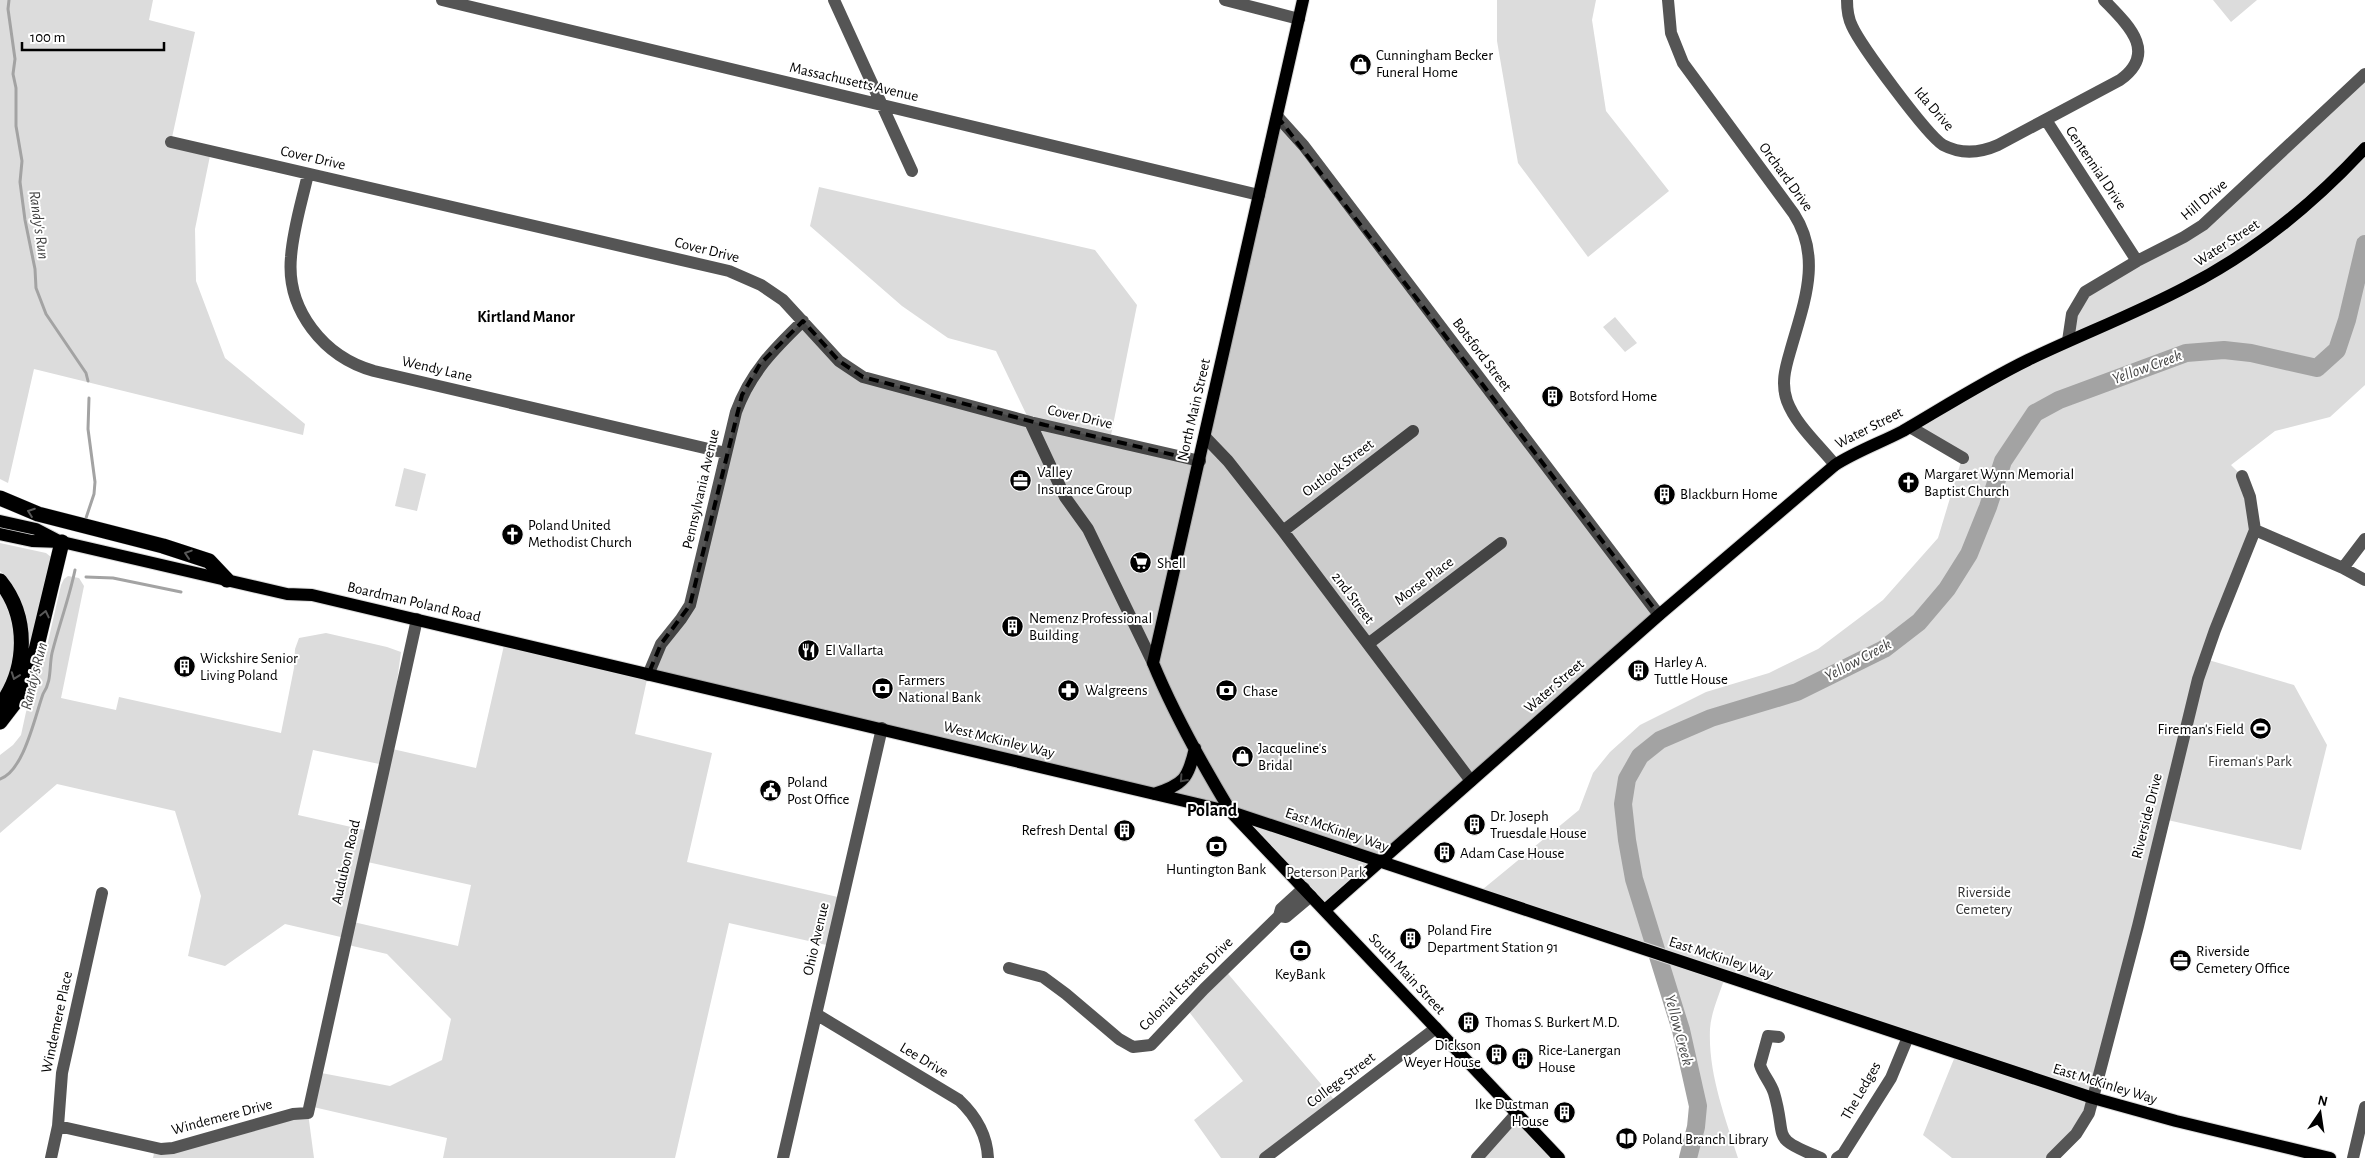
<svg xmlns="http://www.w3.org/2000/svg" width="2365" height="1158" font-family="'Alegreya Sans',sans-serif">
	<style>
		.green { fill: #dcdcdc; fill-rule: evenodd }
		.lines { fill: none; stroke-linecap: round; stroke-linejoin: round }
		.stream { stroke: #a3a3a3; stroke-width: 3 }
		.river { stroke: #a3a3a3; stroke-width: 18 }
		.major-casing { stroke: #dbdbdb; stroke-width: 14 }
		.highway-casing { stroke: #dbdbdb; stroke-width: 16 }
		.minor { stroke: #555; stroke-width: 12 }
		.major { stroke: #000; stroke-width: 12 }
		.highway { stroke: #000; stroke-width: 15 }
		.oneway { stroke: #595959 }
		.marked { fill: #000; fill-opacity: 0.2; stroke: #000; stroke-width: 4; stroke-dasharray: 10 6; stroke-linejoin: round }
		.labels { text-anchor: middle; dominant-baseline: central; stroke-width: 4; stroke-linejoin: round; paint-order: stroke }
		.poi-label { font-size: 15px; fill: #000; stroke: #fff; text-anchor: start }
		.street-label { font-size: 15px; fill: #000; stroke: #fff }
		.park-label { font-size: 15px; fill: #333; stroke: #fff }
		.water-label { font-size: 16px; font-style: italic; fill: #444; stroke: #fff }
		.neighbourhood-label { font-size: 16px; font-weight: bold; fill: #000; stroke: #fff }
		.quarter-label { font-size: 18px; font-weight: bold; fill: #000; stroke: #fff }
	</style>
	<rect width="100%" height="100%" fill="#fff"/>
	<path class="green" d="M0,0H153L149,20L195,32L171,142L211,151L195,229L196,281L225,358L305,424L303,435L34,369L8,483L0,479Z
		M1497,0H1596L1592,20L1606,111L1669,191L1588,257L1518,163L1497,41Z
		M2213,0H2257L2231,22Z
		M2365,74V385L2330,417L2275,431L2231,465L2242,476L2255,530L2205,659L2294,685L2327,745L2301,850L2163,819L2093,1098L2052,1158H1952L1923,1135L1956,1054L1725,977C1720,993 1711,1012 1710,1029C1708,1073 1725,1117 1738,1158H1688L1696,1127L1698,1106L1681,1030L1658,955L1477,894L1579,810L1593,773L1610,752L1640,725L1706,692L1769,673L1818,649L1883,600L1938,538L1963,455L1910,427L2068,341L2081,297L2174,243Z
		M819,187L1095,250L1137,305L1110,440L1030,422L996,351L948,338L902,306L810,226Z
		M1615,317L1637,343L1625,352L1603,327Z
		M404,468L426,474L417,511L395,506Z
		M0,543L46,553L51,557V562L30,654L26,652L4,575L0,571Z
		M68,576L79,578L84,586L61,698L116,710L119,697L281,733L294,668L295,649L299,638L326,633L387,647L401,652L388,748L476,768L505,641L648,675L635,734L712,753L687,862L842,898L831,946L729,923L675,1158H443L447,1138L309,1106L316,1072L390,1086L442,1060L451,1019L387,954L344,944L345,938L285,924L225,966L188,956L201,896L175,811L57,784L0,833V755L13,745L21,735L26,712L44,659L61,585L64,579ZM313,750L384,765L369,831L298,815ZM363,861L471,885L458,946L349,921Z
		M0,591L15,628L12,666L0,694Z
		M1231,812L1379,861L1325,910Z
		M1224,969L1337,1103L1265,1158H1221L1194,1120L1243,1081L1186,1008Z
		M308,1113L314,1158H153L155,1148Z
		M1517,1113L1559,1158H1477Z"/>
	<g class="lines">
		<path class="stream" d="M9,0L8,9L15,59L13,74L16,88V126L22,161L20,182L25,220L35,269L36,288L46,314L86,373L88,381
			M86,518L94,494L95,482L88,429L89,398
			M86,577L113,578L181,592
			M0,779C24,771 35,716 43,694C52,681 49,667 52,653C59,625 69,599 75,570"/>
		<path class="river" d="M1688,1158L1696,1127L1698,1106L1681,1030L1634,879L1627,840L1623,804L1627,779L1640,756L1660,740L1711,718L1797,692L1884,649L1919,622L1947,589L1969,554L1988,507L2003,461L2035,413L2059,400L2186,353L2224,350L2251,353L2317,368L2337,350L2347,320L2365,244"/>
		<defs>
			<path id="major" d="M1303,0L1153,663C1174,714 1202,764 1231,812L1559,1158
				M0,521L36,529L57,540
				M0,534L32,541L62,542L287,594L312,595L1231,812L2093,1098L2176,1121L2330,1158
				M1154,794C1184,784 1188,779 1195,748
				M1325,910L1659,615L1835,465C1857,451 1880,443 1903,431C1944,407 1985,381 2028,360C2080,335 2135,314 2186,287C2255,252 2313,204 2365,148"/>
			<path id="highway" d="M0,498L38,514L163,546L209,561L227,580
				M0,581C29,617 28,669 0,706
				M0,722L20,696L30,675L62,542"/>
		</defs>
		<use href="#major" class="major-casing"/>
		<use href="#highway" class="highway-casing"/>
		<path class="minor" d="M442,0L1259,195
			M834,0L912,171
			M1225,0L1299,19
			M1668,0L1671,33L1683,63L1794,214C1823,259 1803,305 1790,352C1785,369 1781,384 1787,401C1796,425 1819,445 1835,465
			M1847,0C1847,9 1848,18 1852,26C1861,46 1927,135 1943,145C1962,155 1980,153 1998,145L2120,80C2159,52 2127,24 2104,0
			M1277,116L1304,146L1659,615
			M2046,120L2137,261
			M171,142L729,271L761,285L783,300L839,361L863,377L1030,422L1200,461
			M308,174C302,201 293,229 291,257C286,310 324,357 374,371L726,453
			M2068,341L2072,314L2085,292L2137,261L2184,237L2203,225L2365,74
			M1030,422L1065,497L1088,529L1153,663
			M1910,427L1963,458
			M1205,437L1228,461L1283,531L1471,781
			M2255,530L2343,568L2365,580
			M1283,531L1413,431
			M2343,568L2365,539
			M1368,644L1501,543
			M648,675L661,644L681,619L690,605L736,412C750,373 774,349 803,321
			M1279,916L1286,917L1311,896
			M1009,968L1043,977L1066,994L1119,1039L1133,1047L1151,1045L1204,989L1279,916L1281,909L1304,888
			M816,1014L959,1100C976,1116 987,1134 988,1158
			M1779,1037L1768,1036L1760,1065C1763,1075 1771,1083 1774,1093C1788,1140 1768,1137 1821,1158
			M58,1126L161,1149L173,1148L293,1114L308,1113L417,619
			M51,1158L58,1126L62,1073L102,893
			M783,1158L882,728
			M1265,1158L1436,1028
			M1477,1158L1517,1113
			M1837,1158L1843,1154L1891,1078L1908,1037
			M2052,1158L2076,1134L2089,1113L2138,926L2198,679L2215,630L2255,530L2250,497L2242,476
			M2353,1158L2365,1107"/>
		<use href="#major" class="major"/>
		<use href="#highway" class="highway"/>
	</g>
	<defs><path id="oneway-chevron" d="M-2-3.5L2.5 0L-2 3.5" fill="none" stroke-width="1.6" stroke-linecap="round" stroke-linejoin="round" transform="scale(1.25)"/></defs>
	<g class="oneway">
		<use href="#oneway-chevron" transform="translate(31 512) rotate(-160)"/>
		<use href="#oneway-chevron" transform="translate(188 554) rotate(-162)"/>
		<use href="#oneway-chevron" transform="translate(45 614) rotate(-77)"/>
		<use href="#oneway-chevron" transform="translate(15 676) rotate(110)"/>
		<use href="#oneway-chevron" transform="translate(1183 779) rotate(132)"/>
	</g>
	<path class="marked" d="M1277,116L1659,615L1379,861L1231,812L648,675L661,644L690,605L742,395L760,364L803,321L839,361L863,377L1045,425L1200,461Z"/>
	<defs>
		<symbol id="shop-disc" viewBox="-11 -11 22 22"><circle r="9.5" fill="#000" stroke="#fff"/><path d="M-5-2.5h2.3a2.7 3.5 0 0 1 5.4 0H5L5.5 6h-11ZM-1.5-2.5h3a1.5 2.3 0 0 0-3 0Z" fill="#fff"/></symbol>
		<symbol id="building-disc" viewBox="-11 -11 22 22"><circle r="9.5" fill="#000" stroke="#fff"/><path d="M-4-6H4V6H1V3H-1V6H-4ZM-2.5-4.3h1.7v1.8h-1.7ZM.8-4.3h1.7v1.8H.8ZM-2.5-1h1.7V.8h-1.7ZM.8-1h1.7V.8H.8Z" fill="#fff"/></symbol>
		<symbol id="office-disc" viewBox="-11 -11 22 22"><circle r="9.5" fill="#000" stroke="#fff"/><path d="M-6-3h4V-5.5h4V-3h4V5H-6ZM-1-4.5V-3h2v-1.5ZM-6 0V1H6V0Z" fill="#fff"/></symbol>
		<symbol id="church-disc" viewBox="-11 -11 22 22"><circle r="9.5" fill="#000" stroke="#fff"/><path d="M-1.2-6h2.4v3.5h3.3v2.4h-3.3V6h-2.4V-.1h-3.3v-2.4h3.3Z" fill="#fff"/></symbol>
		<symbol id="supermarket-disc" viewBox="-11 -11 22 22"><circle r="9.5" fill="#000" stroke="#fff"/><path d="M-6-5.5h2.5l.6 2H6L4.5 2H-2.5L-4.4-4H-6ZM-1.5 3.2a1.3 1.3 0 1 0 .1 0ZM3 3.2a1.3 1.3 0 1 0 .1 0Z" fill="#fff"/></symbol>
		<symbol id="restaurant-disc" viewBox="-11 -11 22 22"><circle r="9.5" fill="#000" stroke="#fff"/><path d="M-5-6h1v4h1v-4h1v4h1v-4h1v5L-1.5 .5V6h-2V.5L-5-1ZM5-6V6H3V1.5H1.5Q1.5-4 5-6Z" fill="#fff"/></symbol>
		<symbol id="bank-disc" viewBox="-11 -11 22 22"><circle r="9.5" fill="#000" stroke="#fff"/><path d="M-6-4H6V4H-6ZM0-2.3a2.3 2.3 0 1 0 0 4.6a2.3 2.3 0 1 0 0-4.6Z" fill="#fff"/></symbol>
		<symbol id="pharmacy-disc" viewBox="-11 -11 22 22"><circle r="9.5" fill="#000" stroke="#fff"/><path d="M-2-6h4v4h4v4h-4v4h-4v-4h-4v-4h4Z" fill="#fff"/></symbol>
		<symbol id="stadium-disc" viewBox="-11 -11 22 22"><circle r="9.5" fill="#000" stroke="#fff"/><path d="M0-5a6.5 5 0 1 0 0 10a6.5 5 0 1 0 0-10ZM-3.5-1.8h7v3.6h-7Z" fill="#fff"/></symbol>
		<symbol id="civic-disc" viewBox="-11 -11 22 22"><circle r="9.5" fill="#000" stroke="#fff"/><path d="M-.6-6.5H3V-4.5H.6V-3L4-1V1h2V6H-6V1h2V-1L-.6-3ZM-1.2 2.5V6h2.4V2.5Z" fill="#fff"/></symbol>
		<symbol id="library-disc" viewBox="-11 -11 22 22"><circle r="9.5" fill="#000" stroke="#fff"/><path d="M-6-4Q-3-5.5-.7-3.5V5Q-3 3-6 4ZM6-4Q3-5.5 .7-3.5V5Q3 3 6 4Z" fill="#fff"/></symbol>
	</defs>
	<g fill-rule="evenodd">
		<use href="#shop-disc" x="1348" y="52" width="25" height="25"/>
		<use href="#building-disc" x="1540" y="384" width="25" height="25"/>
		<use href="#office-disc" x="1008" y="468" width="25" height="25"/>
		<use href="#church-disc" x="1896" y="470" width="25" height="25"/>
		<use href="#building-disc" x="1652" y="482" width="25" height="25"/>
		<use href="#church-disc" x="500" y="522" width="25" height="25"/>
		<use href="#supermarket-disc" x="1128" y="550" width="25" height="25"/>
		<use href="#building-disc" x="1000" y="614" width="25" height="25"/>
		<use href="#restaurant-disc" x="796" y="638" width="25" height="25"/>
		<use href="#building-disc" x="172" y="654" width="25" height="25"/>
		<use href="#building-disc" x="1626" y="658" width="25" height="25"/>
		<use href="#bank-disc" x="870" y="676" width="25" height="25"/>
		<use href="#pharmacy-disc" x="1056" y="678" width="25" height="25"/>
		<use href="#bank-disc" x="1214" y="678" width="25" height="25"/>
		<use href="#stadium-disc" x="2248" y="716" width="25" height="25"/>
		<use href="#shop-disc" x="1230" y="744" width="25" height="25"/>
		<use href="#civic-disc" x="758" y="778" width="25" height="25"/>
		<use href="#building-disc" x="1462" y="812" width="25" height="25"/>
		<use href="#building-disc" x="1112" y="818" width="25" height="25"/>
		<use href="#bank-disc" x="1204" y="834" width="25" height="25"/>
		<use href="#building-disc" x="1432" y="840" width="25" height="25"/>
		<use href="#building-disc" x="1398" y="926" width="25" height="25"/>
		<use href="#bank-disc" x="1288" y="938" width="25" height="25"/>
		<use href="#office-disc" x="2168" y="948" width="25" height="25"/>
		<use href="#building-disc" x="1456" y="1010" width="25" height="25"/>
		<use href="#building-disc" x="1484" y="1042" width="25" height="25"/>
		<use href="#building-disc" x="1510" y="1046" width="25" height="25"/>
		<use href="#building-disc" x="1552" y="1100" width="25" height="25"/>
		<use href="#library-disc" x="1614" y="1126" width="25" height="25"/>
	</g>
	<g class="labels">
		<g class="poi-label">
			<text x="1376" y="55">Cunningham Becker<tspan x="1376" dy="17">Funeral Home</tspan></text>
			<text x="1569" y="396">Botsford Home</text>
			<text x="1037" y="472">Valley<tspan x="1037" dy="17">Insurance Group</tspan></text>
			<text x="1924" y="474">Margaret Wynn Memorial<tspan x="1924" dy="17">Baptist Church</tspan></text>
			<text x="1680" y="494">Blackburn Home</text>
			<text x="528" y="525">Poland United<tspan x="528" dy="17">Methodist Church</tspan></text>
			<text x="1157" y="563">Shell</text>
			<text x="1029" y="618">Nemenz Professional<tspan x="1029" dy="17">Building</tspan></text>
			<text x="825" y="650">El Vallarta</text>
			<text x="200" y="658">Wickshire Senior<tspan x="200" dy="17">Living Poland</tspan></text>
			<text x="1654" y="662">Harley A.<tspan x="1654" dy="17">Tuttle House</tspan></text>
			<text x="898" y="680">Farmers<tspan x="898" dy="17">National Bank</tspan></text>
			<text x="1085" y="690">Walgreens</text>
			<text x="1243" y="691">Chase</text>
			<text x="2244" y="729" text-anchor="end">Fireman's Field</text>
			<text x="1258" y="748">Jacqueline's<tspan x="1258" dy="17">Bridal</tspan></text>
			<text x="787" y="782">Poland<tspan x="787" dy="17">Post Office</tspan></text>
			<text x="1490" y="816">Dr. Joseph<tspan x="1490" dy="17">Truesdale House</tspan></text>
			<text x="1108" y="830" text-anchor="end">Refresh Dental</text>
			<text x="1460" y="853">Adam Case House</text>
			<text x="1216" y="869" text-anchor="middle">Huntington Bank</text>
			<text x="1427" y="930">Poland Fire<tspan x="1427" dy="17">Department Station 91</tspan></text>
			<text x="2196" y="951">Riverside<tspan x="2196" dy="17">Cemetery Office</tspan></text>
			<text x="1300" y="974" text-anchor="middle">KeyBank</text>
			<text x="1485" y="1022">Thomas S. Burkert M.D.</text>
			<text x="1481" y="1045" text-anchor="end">Dickson<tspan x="1481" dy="17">Weyer House</tspan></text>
			<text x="1538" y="1050">Rice-Lanergan<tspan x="1538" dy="17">House</tspan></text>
			<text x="1549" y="1104" text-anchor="end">Ike Dustman<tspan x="1549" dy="17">House</tspan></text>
			<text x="1642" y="1139">Poland Branch Library</text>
		</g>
		<g class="street-label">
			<text transform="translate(854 82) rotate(13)">Massachusetts Avenue</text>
			<text transform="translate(1934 109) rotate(49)">Ida Drive</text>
			<text transform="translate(313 158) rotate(13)">Cover Drive</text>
			<text transform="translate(2096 168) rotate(56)">Centennial Drive</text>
			<text transform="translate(1786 177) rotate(54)">Orchard Drive</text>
			<text transform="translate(2204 200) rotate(-40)">Hill Drive</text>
			<text transform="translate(2227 243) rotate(-33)">Water Street</text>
			<text transform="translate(707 250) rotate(14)">Cover Drive</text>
			<text transform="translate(1482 355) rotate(53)">Botsford Street</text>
			<text transform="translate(437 369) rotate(13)">Wendy Lane</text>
			<text transform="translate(1194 410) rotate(-77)">North Main Street</text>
			<text transform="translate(1080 417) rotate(13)">Cover Drive</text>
			<text transform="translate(1869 428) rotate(-27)">Water Street</text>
			<text transform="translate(1338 468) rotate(-37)">Outlook Street</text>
			<text transform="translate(701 489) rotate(-77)">Pennsylvania Avenue</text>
			<text transform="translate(1424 581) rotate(-37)">Morse Place</text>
			<text transform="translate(1353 598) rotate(53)">2nd Street</text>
			<text transform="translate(414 602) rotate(13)">Boardman Poland Road</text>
			<text transform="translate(1554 686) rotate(-41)">Water Street</text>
			<text transform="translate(999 740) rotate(14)">West McKinley Way</text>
			<text transform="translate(2147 816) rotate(-76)">Riverside Drive</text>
			<text transform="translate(1337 830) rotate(19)">East McKinley Way</text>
			<text transform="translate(346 862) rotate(-77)">Audubon Road</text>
			<text transform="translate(816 939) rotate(-77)">Ohio Avenue</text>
			<text transform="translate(1721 958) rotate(18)">East McKinley Way</text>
			<text transform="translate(1407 974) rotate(47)">South Main Street</text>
			<text transform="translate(1186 984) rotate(-45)">Colonial Estates Drive</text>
			<text transform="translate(57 1022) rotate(-78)">Windemere Place</text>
			<text transform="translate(924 1060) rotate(31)">Lee Drive</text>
			<text transform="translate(1341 1080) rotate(-37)">College Street</text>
			<text transform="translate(2105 1084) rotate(17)">East McKinley Way</text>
			<text transform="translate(1861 1091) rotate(-60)">The Ledges</text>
			<text transform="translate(222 1117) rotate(-15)">Windemere Drive</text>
		</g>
		<g class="park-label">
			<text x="2250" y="761">Fireman's Park</text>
			<text x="1326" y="872">Peterson Park</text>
			<text x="1984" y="892">Riverside<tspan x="1984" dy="17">Cemetery</tspan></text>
		</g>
		<g class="water-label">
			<text transform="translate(39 225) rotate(82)">Randy's Run</text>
			<text transform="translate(2147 367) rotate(-20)">Yellow Creek</text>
			<text transform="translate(1858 660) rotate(-28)">Yellow Creek</text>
			<text transform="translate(34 676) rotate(-76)">Randy's Run</text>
			<text transform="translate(1679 1030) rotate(75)">Yellow Creek</text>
		</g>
		<g class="neighbourhood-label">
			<text x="526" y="317">Kirtland Manor</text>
		</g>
		<g class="quarter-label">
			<text x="1212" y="811">Poland</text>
		</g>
	</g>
	<g transform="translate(2320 1113) rotate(13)" stroke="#ffffff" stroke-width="4" paint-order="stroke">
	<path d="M0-4L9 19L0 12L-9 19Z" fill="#000000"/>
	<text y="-8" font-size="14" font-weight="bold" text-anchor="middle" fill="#000000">N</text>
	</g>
	<path d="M22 42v8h142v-8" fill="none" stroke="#000000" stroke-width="2.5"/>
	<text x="30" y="42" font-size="15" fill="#000000" stroke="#ffffff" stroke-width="4" paint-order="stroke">100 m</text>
</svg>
